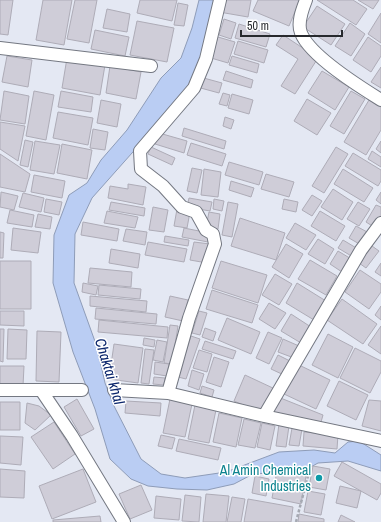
<svg xmlns="http://www.w3.org/2000/svg" width="381" height="522" font-family="'Archivo Narrow',sans-serif">
	<style>
		.water { fill: #bacdf3; stroke: #8e9cb8 }
		.building { fill: #cfcdd8; stroke: #aeacb7 }
		.lines { fill: none; stroke-linecap: round; stroke-linejoin: round }
		.street-casing { stroke: #747882; stroke-width: 14 }
		.path { stroke: #a5a9b2; stroke-width: 2.5; stroke-dasharray: 3 2; stroke-linecap: butt }
		.street { stroke: #fff; stroke-width: 12 }
		.culture-dot { fill: #0f9aa8; stroke: #fff; stroke-width: 1.5 }
		.labels { text-anchor: middle; dominant-baseline: central; stroke-width: 3; stroke-linejoin: round; paint-order: stroke }
		.culture-label { font-size: 14px; fill: #0d838f; stroke: #fff; text-anchor: end }
		.water-label { font-size: 15px; font-style: italic; fill: #0b266c; stroke: #fff }
	</style>
	<rect width="100%" height="100%" fill="#e4e8f3"/>
	<path class="water" d="M199,0H216L202,65L184,92L156,126L92,198L75,234L74,283L97,347L105,383L114,406L141,459L161,474L185,478L226,472L279,452L314,450L335,453L348,442L359,441L381,455V471L348,461L318,463L309,468L277,469L270,473L253,474L234,484L207,490L177,489L148,486L131,479L110,459L95,409L73,352L53,283L54,235L69,195L87,183L101,160L127,130L161,78L181,58L192,28Z"/>
	<path class="building" d="M0,0H13L8,35L0,34Z
		M43,0H72L64,45L36,40Z
		M75,0H97L89,43L67,39Z
		M140,0H177L172,21L137,13Z
		M222,0H251L248,17L219,12Z
		M258,0H300L289,26L253,11Z
		M317,0H353L367,9L356,25Z
		M358,0H379L373,9Z
		M178,3L188,5L184,26L174,25Z
		M317,6L345,24L331,45L303,27Z
		M107,9L130,14L127,32L103,28Z
		M381,13V43L368,34Z
		M224,19L236,23L231,39L219,35Z
		M137,21L174,28L167,62L130,55Z
		M350,23L365,34L351,56L335,46Z
		M239,24L270,34L266,47L235,38Z
		M95,30L129,37L125,56L91,49Z
		M283,35L318,58L295,94L281,86L298,59L276,45Z
		M218,37L235,42L228,63L211,58Z
		M368,37L381,46V56L371,72L353,60Z
		M238,41L268,50L264,63L234,54Z
		M7,56L32,60L28,87L2,82Z
		M232,56L259,64L257,73L229,65Z
		M67,58L105,65L100,95L62,88Z
		M110,66L141,72L136,99L106,93Z
		M381,67V88L371,82Z
		M226,71L253,80L251,88L223,80Z
		M322,71L349,87L335,110L308,93Z
		M200,77L222,83L219,93L197,87Z
		M4,91L29,96L25,124L0,120Z
		M34,91L54,95L46,140L26,136Z
		M61,91L93,97L91,112L58,107Z
		M351,91L365,99L344,134L330,126Z
		M223,93L230,95L227,106L219,104Z
		M232,94L253,100L249,114L228,108Z
		M307,99L331,113L317,135L294,121Z
		M101,100L121,104L117,127L97,123Z
		M369,100L381,107V130L366,155L344,142Z
		M58,112L93,118L88,145L53,138Z
		M225,117L234,120L231,129L223,126Z
		M0,122L25,126L18,161L0,149Z
		M184,128L226,141L224,149L182,136Z
		M93,129L108,132L105,150L90,148Z
		M159,133L187,141L184,153L155,144Z
		M25,140L33,142L28,167L20,165Z
		M35,141L60,145L54,174L30,170Z
		M381,141V153L376,149Z
		M191,143L226,154L222,166L187,155Z
		M62,144L92,150L87,179L57,173Z
		M151,147L175,158L172,165L148,154Z
		M336,147L348,154L324,193L312,186Z
		M372,151L381,157V167L368,159Z
		M353,153L381,170V181L378,186L345,166Z
		M0,154L30,174L25,192L0,187Z
		M229,162L263,172L259,185L225,175Z
		M192,168L202,170L197,193L187,191Z
		M204,169L221,172L218,197L201,195Z
		M343,169L373,188L364,202L334,184Z
		M266,174L294,182L289,197L261,189Z
		M34,175L65,181L62,198L31,192Z
		M231,181L254,188L251,197L229,190Z
		M128,184L146,187L143,205L108,198L110,186L128,189Z
		M333,189L353,202L342,220L321,207Z
		M1,192L18,196L14,210L0,207Z
		M381,192V204L376,200Z
		M23,193L44,198L41,212L19,207Z
		M312,195L322,201L312,216L302,210Z
		M189,198L212,202L210,211L187,207Z
		M46,199L62,202L59,215L44,212Z
		M214,199L224,201L222,211L213,209Z
		M284,199L298,202L296,212L282,209Z
		M111,202L145,208L144,216L109,210Z
		M228,202L238,204L232,237L222,235Z
		M358,202L370,209L359,226L347,219Z
		M376,205L381,207V221L377,229L366,222Z
		M153,207L168,210L164,232L149,230Z
		M177,209L190,212L187,228L174,226Z
		M10,210L34,215L32,227L7,223Z
		M107,211L138,217L135,228L104,223Z
		M320,211L345,226L336,241L311,226Z
		M209,212L220,214L218,229L206,227Z
		M38,214L52,217L50,229L35,227Z
		M240,218L285,233L276,260L231,246Z
		M83,222L119,229L117,241L81,235Z
		M295,223L316,235L306,250L286,238Z
		M356,226L369,233L361,245L349,238Z
		M13,228L41,232L38,253L11,250Z
		M184,228L209,233L208,242L182,237Z
		M126,229L147,232L145,245L123,241Z
		M0,232L4,233L3,258H0Z
		M165,236L189,240L188,246L164,242Z
		M318,239L334,249L325,264L308,254Z
		M343,240L358,249L353,257L338,248Z
		M148,242L187,249L184,262L145,255Z
		M194,242L210,244L207,263L190,260Z
		M286,244L303,254L289,278L272,267Z
		M372,246L379,251L366,268L359,263Z
		M111,249L140,254L138,268L109,263Z
		M338,251L353,260L345,274L330,264Z
		M310,260L337,276L326,295L298,279Z
		M0,261H31V309H0Z
		M221,261L267,275L258,303L212,288Z
		M381,263V276L375,272Z
		M90,268L132,272L131,287L88,283Z
		M360,270L381,284V292L369,309L345,292Z
		M275,274L292,284L279,305L262,295Z
		M83,283L98,286L96,295L82,292Z
		M297,283L326,301L314,320L286,303Z
		M99,285L141,289L140,299L98,295Z
		M212,290L258,305L252,323L206,309Z
		M90,296L147,301L146,312L90,306Z
		M170,296L188,300L183,321L165,317Z
		M342,299L377,324L363,344L327,320Z
		M269,303L286,313L275,329L259,319Z
		M381,306V320L375,315Z
		M96,308L157,314L156,324L95,319Z
		M0,311H24V326L0,325Z
		M199,311L207,313L200,335L192,333Z
		M291,314L311,327L301,343L281,331Z
		M227,318L260,332L251,354L218,340Z
		M99,320L168,327L167,338L98,332Z
		M170,325L178,326L172,364L164,363Z
		M381,326V354L368,345Z
		M205,328L216,332L213,341L202,337Z
		M0,329H4L3,362L0,361Z
		M8,329L27,330L26,359H7Z
		M37,331L61,332L59,382L36,381Z
		M268,332L282,338L269,364L256,358Z
		M328,334L353,347L338,378L312,365Z
		M191,336L200,339L186,379L178,377Z
		M144,338L155,340L154,347L143,345Z
		M283,339L299,346L294,358L278,352Z
		M157,340L167,342L163,362L153,360Z
		M205,341L236,351L233,359L202,349Z
		M114,344L143,348L138,383L109,379Z
		M355,348L381,361V372L370,393L340,378Z
		M145,349L154,350L149,384L141,383Z
		M199,350L212,354L207,372L193,368Z
		M278,355L292,362L286,376L271,369Z
		M214,357L229,362L221,387L206,382Z
		M155,362L169,364L167,376L154,374Z
		M299,365L330,380L316,409L284,394Z
		M0,366H24L23,386L0,385Z
		M192,370L204,374L199,390L188,386Z
		M245,375L275,389L264,414L234,401Z
		M154,377L165,378L164,385L153,384Z
		M339,381L368,395L356,420L327,406Z
		M202,386L214,390L212,397L200,393Z
		M278,397L323,415L321,422L272,414Z
		M77,399L94,429L81,436L64,407Z
		M170,399L192,404L185,437L163,433Z
		M369,400L381,401V431L362,426Z
		M126,401L161,403L160,416L125,413Z
		M0,402H20V430H0Z
		M27,403L39,406L51,415L35,430L25,423Z
		M195,405L216,410L209,443L188,439Z
		M219,413L242,418L236,447L213,442Z
		M244,419L261,423L255,448L238,445Z
		M54,422L75,454L53,469L31,437Z
		M262,423L275,426L270,450L257,447Z
		M279,424L289,426L286,447L276,446Z
		M292,428L302,429L299,446L289,445Z
		M304,432L338,435L337,449L303,446Z
		M161,435L175,438L172,449L158,446Z
		M0,436L23,437L21,465L0,463Z
		M179,439L221,448L218,460L176,451Z
		M342,462L381,484V493L377,500L334,476Z
		M313,466L330,469L326,490L309,487Z
		M0,469L25,471L24,498L0,497Z
		M83,469L96,502L52,519L39,486Z
		M277,471L306,476L301,504L272,498Z
		M255,476L269,479L266,496L252,493Z
		M141,485L152,510L130,519L119,494Z
		M340,486L361,491L357,508L336,503Z
		M308,491L325,494L321,515L304,512Z
		M206,494L229,496L226,522H203Z
		M185,495L201,497L199,522L182,521Z
		M156,496L181,499L179,520L154,518Z
		M232,497L245,499L241,522H227Z
		M248,499L293,507L291,522H244Z
		M299,514L324,519V522H298Z
		M341,515L355,522H338Z
		M100,516L101,522H53V520Z"/>
	<g class="lines">
		<defs>
			<path id="street" d="M306,0C302,10 297,23 301,33C310,56 360,87 381,100
				M0,48L151,66
				M0,390H41L72,436L124,522
				M41,390H82
				M114,390L168,393L264,416L381,441
				M168,393L189,318L215,244L213,234L206,230L196,212L182,207L163,186L141,169L140,151L194,88L206,59L220,0
				M264,416L361,250L381,223"/>
		</defs>
		<use href="#street" class="street-casing"/>
		<path class="path" d="M296,522L308,476"/>
		<use href="#street" class="street"/>
	</g>
	<circle class="culture-dot" cx="319" cy="478" r="4"/>
	<g class="labels">
		<g class="culture-label">
			<text x="311" y="470">Al Amin Chemical<tspan x="311" dy="16">Industries</tspan></text>
		</g>
		<g class="water-label">
			<text transform="translate(110 371) rotate(73)">Chaktai khal</text>
		</g>
	</g>
	<path d="M241 30v6h101v-6" fill="none" stroke="#27292d" stroke-width="2"/>
	<text x="247" y="30" font-size="12" fill="#27292d" stroke="#ffffff" stroke-width="3" paint-order="stroke">50 m</text>
</svg>
